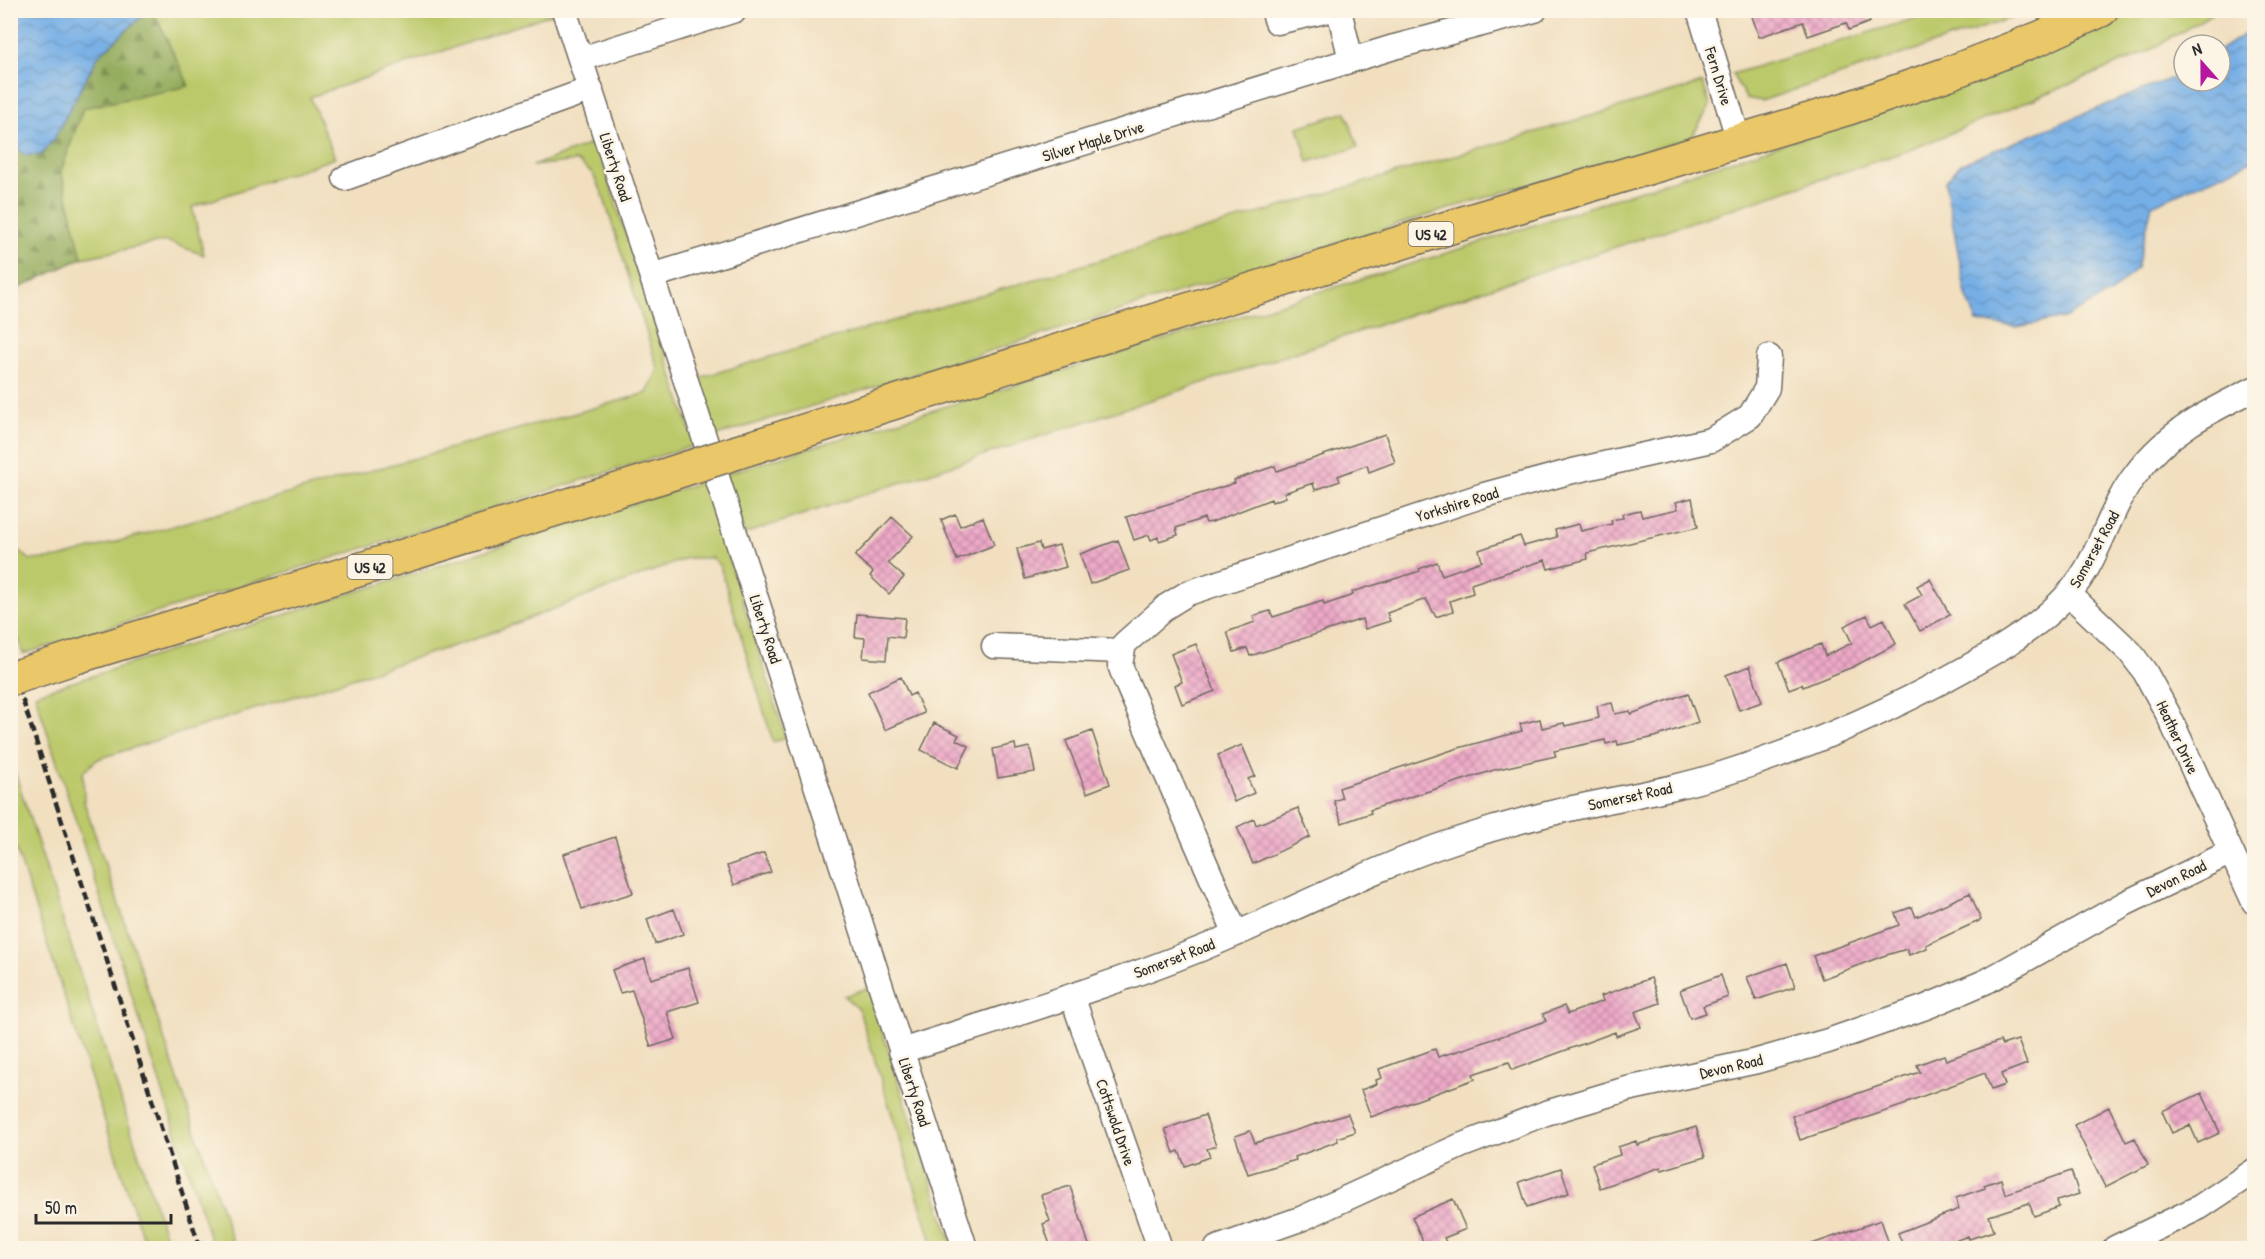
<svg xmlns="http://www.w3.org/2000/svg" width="2265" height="1259" font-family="'Patrick Hand',sans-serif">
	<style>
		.green { fill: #bcc96a; stroke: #747a4a; stroke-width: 1.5 }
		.forest { fill: url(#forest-firs); stroke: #606c44; stroke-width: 1.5 }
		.water { fill: url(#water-waves); stroke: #506d88; stroke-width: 1.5 }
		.building { fill: url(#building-cross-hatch) }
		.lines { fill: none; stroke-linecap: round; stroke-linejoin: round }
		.minor-casing { stroke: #706a5f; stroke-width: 27 }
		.highway-casing { stroke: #706a5f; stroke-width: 36 }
		.minor { stroke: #fff; stroke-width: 24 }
		.highway { stroke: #eac769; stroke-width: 33 }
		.rail { stroke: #2b2b2b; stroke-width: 4.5; stroke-dasharray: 9 4.5; stroke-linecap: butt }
		.highway-bridge-casing { stroke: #706a5f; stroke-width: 36; stroke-linecap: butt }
		.highway-bridge { stroke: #eac769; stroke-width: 33 }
		.labels { text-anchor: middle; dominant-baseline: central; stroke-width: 5; stroke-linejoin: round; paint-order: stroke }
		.shield { fill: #fcf5e5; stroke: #6a6863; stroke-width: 1.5 }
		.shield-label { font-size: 15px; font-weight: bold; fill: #2b2b2b }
		.street-label { font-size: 16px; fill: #2b2b2b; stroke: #fcf5e5 }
	</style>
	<defs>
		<pattern id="forest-firs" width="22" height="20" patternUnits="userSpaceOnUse" patternTransform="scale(1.5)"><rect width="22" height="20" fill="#95ad5e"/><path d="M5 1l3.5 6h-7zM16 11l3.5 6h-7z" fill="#7a8d4e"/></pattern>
		<pattern id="water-waves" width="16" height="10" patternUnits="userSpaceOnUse" patternTransform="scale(1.5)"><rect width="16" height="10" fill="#76afe6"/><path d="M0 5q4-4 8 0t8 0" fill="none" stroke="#618fbb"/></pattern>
		<pattern id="building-cross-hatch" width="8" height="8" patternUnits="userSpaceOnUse" patternTransform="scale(1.5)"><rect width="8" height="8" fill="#eea9c8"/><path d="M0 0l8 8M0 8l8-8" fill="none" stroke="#c18aa3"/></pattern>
	</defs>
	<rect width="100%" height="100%" fill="#fcf5e5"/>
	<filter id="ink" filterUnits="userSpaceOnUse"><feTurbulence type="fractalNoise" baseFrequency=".0167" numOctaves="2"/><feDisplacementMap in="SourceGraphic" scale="12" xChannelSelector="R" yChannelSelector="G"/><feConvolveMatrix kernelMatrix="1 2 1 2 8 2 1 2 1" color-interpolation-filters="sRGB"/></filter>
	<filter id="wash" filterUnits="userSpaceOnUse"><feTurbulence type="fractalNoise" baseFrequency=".008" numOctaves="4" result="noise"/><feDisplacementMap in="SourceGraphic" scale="24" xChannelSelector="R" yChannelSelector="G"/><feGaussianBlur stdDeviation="1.35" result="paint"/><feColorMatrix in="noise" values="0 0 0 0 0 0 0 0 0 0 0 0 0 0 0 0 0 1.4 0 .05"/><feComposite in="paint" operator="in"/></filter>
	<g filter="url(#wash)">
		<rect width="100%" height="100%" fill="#f1dfc0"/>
		<path class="green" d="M553,10L554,13L310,97L335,158L192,207L204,255L166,241L82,258L61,171L83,107L188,86L153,11Z
			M1943,10L2033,11L1761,101L1746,98L1732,74Z
			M2133,11H2217L2147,52L1910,150L744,534L725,474L1476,244L1843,124L2005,65Z
			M1703,83L1710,106L1691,138L1477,200L712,437L695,379Z
			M1346,112L1358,147L1308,162L1298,127Z
			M596,142L695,445L23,654L11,615L10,535L16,549L31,560L59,558L647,393L658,369L602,192L592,173L577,161L532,166Z
			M705,481L786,738L773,742L720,566L712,558H687L475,639L98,759L83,772L84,802L235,1248H213L35,694Z
			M10,760H11L169,1248H146L11,833Z
			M868,988L953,1248H934L859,1010L844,996Z"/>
		<path class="forest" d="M148,11H153L189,86L83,108L61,171L82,258L11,292V143L25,155H41L54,139L98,56Z"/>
		<path class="water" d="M10,11H148L98,56L54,139L41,155H25L11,143Z
			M2254,28V160L2152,205L2137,268L2111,293L2064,318L2016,327L1977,322L1966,295L1945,182L1961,164L2184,73V81H2220V50Z"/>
		<g id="blocks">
			<path class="building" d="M1750,10H1876V13L1868,16L1870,22L1849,30L1846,23L1808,36L1803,22L1759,37Z
				M1385,434L1395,462L1369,472L1367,465L1338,476L1340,481L1315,490L1313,483L1284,493L1286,497L1272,502L1271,499L1212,522L1206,523L1204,518L1176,528L1178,535L1159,541L1158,537L1151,540L1149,535L1134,540L1126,517L1235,483L1234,480L1275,466L1277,471Z
				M1692,498L1698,527L1587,553L1588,559L1548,569L1545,560L1471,584L1473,593L1450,601L1453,611L1436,617L1426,599L1387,613L1390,621L1365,629L1362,619L1250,656L1247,648L1234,652L1227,632L1255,622L1253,616L1270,611L1273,617L1323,601L1324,605L1353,595L1352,592L1420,571L1419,569L1437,562L1442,575L1482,561L1479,550L1520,536L1524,546L1557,537L1555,530L1579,524L1581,531L1612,524L1611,520L1623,518L1622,514L1640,510L1642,517L1678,509L1676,502Z
				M955,514L960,526L983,517L994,545L957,560L941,520Z
				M892,517L913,536L888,563L904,577L889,594L870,576L873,572L855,556Z
				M1118,540L1129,570L1090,584L1080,554Z
				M1039,543L1041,550L1059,545L1066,567L1025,579L1017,549Z
				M1930,579L1950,615L1920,631L1905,604L1922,595L1917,586Z
				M857,614L905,618L903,638L888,636L886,660L863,658L865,638L855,637Z
				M1867,615L1872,625L1884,619L1896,644L1855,666L1803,687L1802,684L1789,689L1778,662L1821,644L1825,656L1852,643L1844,626Z
				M1196,644L1215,691L1182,704L1175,685L1182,682L1171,654Z
				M1750,666L1762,702L1739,710L1726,675Z
				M901,677L909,696L915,693L924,713L885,730L868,692Z
				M1688,693L1698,722L1655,737L1618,745L1617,741L1606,744L1605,740L1554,751L1556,756L1494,770L1370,810L1371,813L1342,823L1334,801L1342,798L1339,788L1455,749L1522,731L1520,724L1540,719L1542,728L1564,723L1565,726L1599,718L1597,706L1612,703L1615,714L1630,711L1631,714Z
				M934,723L959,735L956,740L969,746L958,768L921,750Z
				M1092,731L1110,784L1087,793L1066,741Z
				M1015,744L1016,750L1030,747L1035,772L998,778L993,749Z
				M1242,745L1255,776L1248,779L1254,793L1234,802L1218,755Z
				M1298,808L1310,837L1253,864L1237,827L1254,819L1256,825Z
				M615,837L633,893L582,909L564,854Z
				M764,853L771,872L734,885L727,866Z
				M1970,893L1981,920L1926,945L1927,948L1909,955L1907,949L1883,956L1822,979L1813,956L1899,925L1895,913L1912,907L1916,917Z
				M674,909L683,934L655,944L647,919Z
				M645,959L651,979L688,968L699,1002L667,1012L676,1039L651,1047L632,990L620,993L612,970Z
				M1787,963L1795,987L1756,1000L1747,977Z
				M1721,975L1728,997L1703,1006L1706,1013L1690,1018L1680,990Z
				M1651,978L1660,1003L1635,1012L1641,1027L1616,1036L1615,1032L1512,1070L1509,1062L1473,1074L1475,1079L1371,1117L1361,1090L1377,1084L1376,1080L1382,1078L1379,1069L1435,1049L1438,1057L1464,1049L1546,1021L1543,1014L1564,1006L1568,1014L1603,1001L1601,996Z
				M2018,1040L2027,1064L2001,1074L2005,1085L1991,1090L1985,1073L1907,1102V1104L1800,1140L1792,1116L1920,1072L1917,1065L1944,1055L1946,1060L2000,1041L2002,1045Z
				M2202,1093L2220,1133L2198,1143L2190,1125L2172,1133L2162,1111Z
				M2109,1107L2126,1142L2135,1138L2148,1165L2105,1187L2074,1125Z
				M1348,1114L1355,1132L1337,1138L1338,1141L1295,1157L1296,1160L1248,1174L1235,1136L1250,1131L1255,1143Z
				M1205,1115L1216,1146L1207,1149L1210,1157L1185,1166L1179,1151L1174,1153L1165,1129Z
				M1696,1127L1705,1157L1662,1170L1661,1167L1600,1188L1592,1164L1620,1155L1618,1147L1636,1141L1637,1145Z
				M1561,1168L1569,1193L1527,1207L1519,1182Z
				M2071,1171L2079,1194L2057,1201L2059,1207L2034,1216L2029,1203L1989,1216L1994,1231L1969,1239L1968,1236L1935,1248H1904L1898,1233L1959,1209L1956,1198L1985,1188L1984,1185L2001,1179L2005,1194Z
				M1070,1186L1090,1248H1051L1043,1224L1050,1221L1041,1195Z
				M1453,1199L1466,1229L1444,1238L1449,1248H1426L1412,1217Z
				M1881,1220L1889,1244L1877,1248H1806V1246Z"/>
		</g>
	</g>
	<g filter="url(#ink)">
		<use href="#blocks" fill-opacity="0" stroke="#706a5f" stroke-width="1.5"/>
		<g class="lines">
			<defs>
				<path id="minor" d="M564,10L687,384L965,1248
					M1273,10L1277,22L1329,10
					M1339,10L1351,60
					M1699,10L1739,141
					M581,59L735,10
					M345,178L591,89
					M652,276L1394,47L1535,10
					M2069,594L2130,652L2145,672L2168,714L2254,902
					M994,646L1121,651
					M1236,934L1126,681L1120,665L1124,644L1167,606L1188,593L1484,495L1573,471L1711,440L1750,416L1767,388L1769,357
					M1072,996L1160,1248
					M901,1051C1003,1018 1104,988 1203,948C1287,914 1367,870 1454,841C1493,828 1533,817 1573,808C1624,797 1676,789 1725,773C1820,743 1908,703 1994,652C2028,632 2065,605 2086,570C2104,539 2114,502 2136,474C2167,432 2209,411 2254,389
					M1217,1248L1303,1218L1460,1146L1546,1113L1627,1089L1757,1061L1828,1041L1926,1007L1987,981L2126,903L2231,852
					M2115,1248L2200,1207L2254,1171"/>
				<path id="highway" d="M756,446L1473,220L1849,108L1947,74L2040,38L2101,10
					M79,656L660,477"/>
			</defs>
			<use href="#minor" class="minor-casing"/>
			<use href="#highway" class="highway-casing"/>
			<use href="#minor" class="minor"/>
			<use href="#highway" class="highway"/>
			<path class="rail" d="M10,661L200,1248"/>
			<defs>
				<path id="highway-bridge" d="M660,477L756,446
					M10,679L79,656"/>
			</defs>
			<use href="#highway-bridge" class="highway-bridge-casing"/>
			<use href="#highway-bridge" class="highway-bridge"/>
		</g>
	</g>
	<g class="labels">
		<g class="shield">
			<rect x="1408.5" y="222" width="45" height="24" rx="4.5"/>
			<rect x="347.5" y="555" width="45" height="24" rx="4.5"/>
		</g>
		<g class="shield-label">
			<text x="1431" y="234">US 42</text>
			<text x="370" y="567">US 42</text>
		</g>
		<g class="street-label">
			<text transform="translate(1719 76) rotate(73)">Fern Drive</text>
			<text transform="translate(1093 141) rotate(-17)">Silver Maple Drive</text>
			<text transform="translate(616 167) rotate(72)">Liberty Road</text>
			<text transform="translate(1457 504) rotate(-17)">Yorkshire Road</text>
			<text transform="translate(2094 549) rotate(-61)">Somerset Road</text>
			<text transform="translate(766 629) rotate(72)">Liberty Road</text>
			<text transform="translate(2178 737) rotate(65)">Heather Drive</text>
			<text transform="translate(1630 796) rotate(-12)">Somerset Road</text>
			<text transform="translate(2176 878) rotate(-26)">Devon Road</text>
			<text transform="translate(1174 958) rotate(-21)">Somerset Road</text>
			<text transform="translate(1731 1066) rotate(-13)">Devon Road</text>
			<text transform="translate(915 1092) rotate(72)">Liberty Road</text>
			<text transform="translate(1116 1122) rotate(71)">Cottswold Drive</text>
		</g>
	</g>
	<rect width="2265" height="1259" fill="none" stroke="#fcf5e5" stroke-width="36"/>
	<g transform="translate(2202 63) rotate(339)"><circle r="28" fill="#fcf5e5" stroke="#a8a49b" stroke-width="1.5"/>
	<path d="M0-4.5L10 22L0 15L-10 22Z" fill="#b5179e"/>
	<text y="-9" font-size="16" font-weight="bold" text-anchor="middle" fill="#2b2b2b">N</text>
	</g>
	<path d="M36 1214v9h135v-9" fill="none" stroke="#2b2b2b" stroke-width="3"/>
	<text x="45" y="1214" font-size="18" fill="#2b2b2b" stroke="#fcf5e5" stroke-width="4.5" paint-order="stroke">50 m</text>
</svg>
